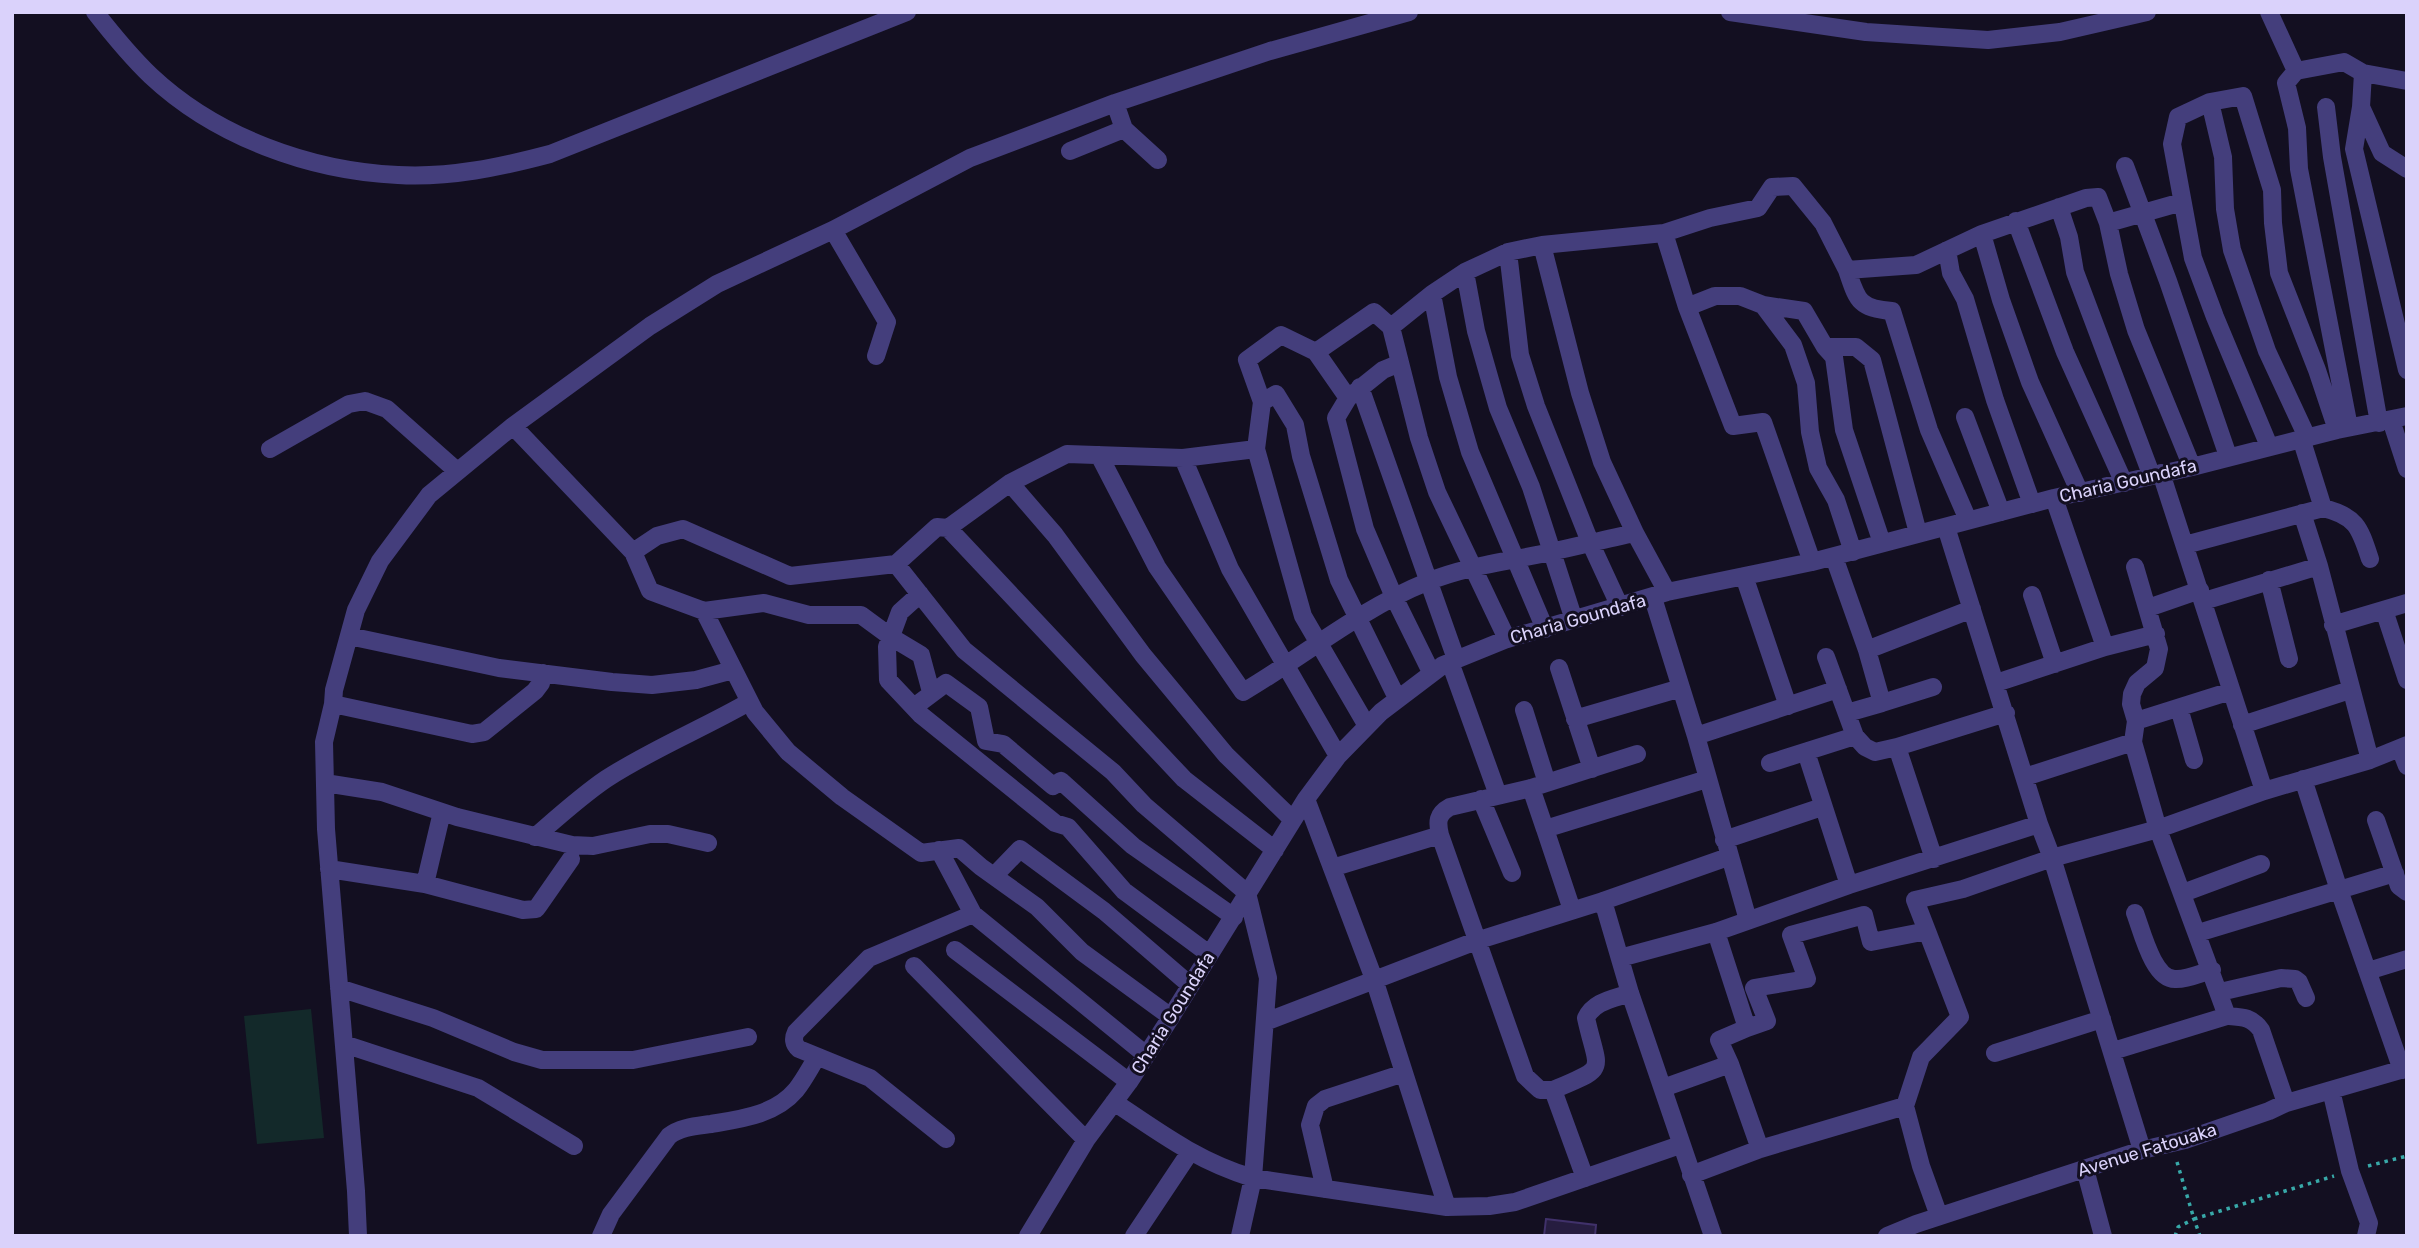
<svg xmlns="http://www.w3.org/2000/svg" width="2419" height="1248" font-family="Rubik,sans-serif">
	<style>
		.pitch { fill: #13292a }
		.building { fill: #261d40; stroke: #40316a; stroke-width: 2 }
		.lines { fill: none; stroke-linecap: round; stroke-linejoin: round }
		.path { stroke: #38a9a9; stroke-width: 3.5; stroke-dasharray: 3.5 5; stroke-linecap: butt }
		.minor { stroke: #443e7c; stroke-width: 18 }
		.labels { text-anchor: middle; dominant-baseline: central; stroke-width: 6; stroke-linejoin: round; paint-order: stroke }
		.street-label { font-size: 18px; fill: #dad2fb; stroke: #130f21 }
	</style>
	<rect width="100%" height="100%" fill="#130f21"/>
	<path class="pitch" d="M311,1009L324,1138L257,1144L244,1016Z"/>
	<path class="building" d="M1546,1219L1596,1225L1595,1236H1544Z"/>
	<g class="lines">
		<path class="path" d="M2177,1162L2194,1219L2334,1176
			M2368,1166L2407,1156
			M2175,1236L2178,1227L2194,1219L2200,1236"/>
		<path class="minor" d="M95,12C113,35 130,56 151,76C216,137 310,171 398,175C449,178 501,167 550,154L907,12
			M1730,12L1866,32L1988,40L2060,32L2147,12
			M2269,12L2296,71L2344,62L2363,73L2407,81
			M2296,71L2286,83L2297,128L2299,169L2349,427
			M2363,73L2361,107L2382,153L2407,169
			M2210,102L2223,157L2225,209L2232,250L2267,351L2307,437
			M1115,103L1124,129L1158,160
			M2326,107L2332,157L2379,423
			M2361,107L2354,149L2407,370
			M1070,151L1124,129
			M2125,166L2168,281L2228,456
			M2059,207L2069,237L2075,272L2151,474
			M2016,221L2065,352L2124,483
			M2108,223L2119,274L2136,330L2192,467
			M833,230L887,322L876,356
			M1664,233L1687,307L1715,296H1740L1763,305L1793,345L1806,383L1810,432L1818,468L1836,500L1853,552
			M1982,234L2001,300L2030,382L2080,493
			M1542,245L1580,393L1602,462L1635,533L1667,592
			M1947,250L1951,273L1965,299L1995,400L2032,504
			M1508,252L1520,355L1536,406L1590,542L1620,607
			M1847,270C1857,299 1858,309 1892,311L1929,430L1968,520
			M1465,272L1476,331L1498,408L1531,487L1574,620
			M1432,294L1448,377L1470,452L1545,629
			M1763,305L1804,311L1825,347H1856L1872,360L1918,533
			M1687,307L1733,426L1763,422L1812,562
			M1391,327L1419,438L1437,492L1507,639
			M1825,347L1834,357L1844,430L1882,543
			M1400,363L1383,370L1348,398L1336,418L1365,529L1394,597L1431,672
			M1360,387L1456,659
			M1348,398L1316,352L1374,312L1391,327L1432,294L1465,272L1508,252L1542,245L1664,233L1710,218L1758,208L1772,187L1793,186L1823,223L1847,270L1916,265L1982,234L2086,198L2098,197L2108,223L2182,202
			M1262,402L1276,394L1295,425L1301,456L1339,580L1397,698
			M1965,417L2001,512
			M2391,420L2407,469
			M513,426L633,552L657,536L683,529L790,576L896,564L937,527L948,528L1010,483L1067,454L1183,458L1256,449L1262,402L1247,360L1281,335L1316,352
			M2301,438L2323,508
			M2269,446L2215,317L2193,258L2172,144L2178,117L2210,102L2243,96L2272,190L2273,223L2279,273L2317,370L2337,430
			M270,449L349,404L365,401L387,409L457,471
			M1256,449L1303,616L1367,726
			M1099,455L1157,567L1243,692C1304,656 1360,609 1427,582C1466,566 1510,561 1551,552C1579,546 1606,539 1635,533
			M1183,458L1230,569L1338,756
			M2161,473L2264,791
			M1010,483L1055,535L1143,655L1226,755L1293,820
			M2054,498L2105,647
			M2302,513L2319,566L2370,760
			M1946,527L2039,824L2052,858L2142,1150
			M948,528L1184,779L1275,850
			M2185,545L2323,508C2357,516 2360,529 2370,559
			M633,552L650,591L704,611L764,603L809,615H861L891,637L921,655L931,692
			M1834,557L1867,650
			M896,564L964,650L1113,772L1144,805L1247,893L1268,978L1253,1178L1240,1236
			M2135,567L2159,649L2155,668L2137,683L2132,694L2131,704L2136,721L2133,742L2158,829L2227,1016C2243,1017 2252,1017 2261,1030L2286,1103
			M1744,576L1788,706
			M2269,580L2289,659
			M920,594L900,612L887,647L888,680L921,715L1055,823L1068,827L1124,891L1209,954
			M2032,595L2055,664
			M1653,598L1696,736L1748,920
			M2204,601L2319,566
			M2148,608L2200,590
			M2384,610L2407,680
			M704,611L755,712L788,752L842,797L921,853L959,848L981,867L1037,907L1082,952L1171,1017
			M2333,625L2407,603
			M349,636L499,668L612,682L652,685L696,680L733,670
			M1826,657L1855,736L1865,747L1875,752L1897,747L1934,859
			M1450,662L1498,795
			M1559,668L1592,769
			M1996,683L2105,647L2156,634
			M1882,703L1933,687
			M333,704L472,734L484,732L535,691L541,683L543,673
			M914,707L946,683L979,707L986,741L1003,744L1053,786L1061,781L1133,846L1234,917
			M2179,708L2194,760
			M1524,710L1547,783
			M1847,713L1882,703L1867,650L1972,609
			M1575,719L1681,688
			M2136,721L2231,691
			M2242,725L2350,690
			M1696,736L1838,689
			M1897,747L2006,713
			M2400,748L2407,766
			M1806,752L1849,885
			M1770,763L1855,736
			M2025,777L2133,742
			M2303,779L2339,890L2402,1070
			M325,783L382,792L457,817L572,845L593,846L650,834H668L708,843
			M1531,788L1545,829
			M1306,799L1374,979L1447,1207
			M1481,799L1512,873
			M2376,820L2399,886L2407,892
			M1440,835C1437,822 1437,814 1450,807L1531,788L1637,754
			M535,837C558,817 581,796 606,779C652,749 702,729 749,702
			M1724,840L1822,807
			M939,850L973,914L1146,1055
			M1332,868L1440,835L1525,1076L1540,1090H1553L1585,1178
			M329,869L425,884L523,910L536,909L539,905L571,859
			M994,876L1020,849L1104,911L1190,985
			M425,884L442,812
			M2183,893L2261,864
			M1603,901L1630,993L1713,1236
			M1572,910L1545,829L1707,779
			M2135,913C2142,931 2153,979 2175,979C2186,980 2201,973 2212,970
			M1716,932L1747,1028L1719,1040L1730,1064
			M2198,933L2395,873
			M955,950L1129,1082
			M1620,958L1716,932L1849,885L2039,824
			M914,966L1086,1140
			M2368,971L2407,959
			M339,988L433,1018L514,1052L542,1060H633L748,1037
			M2220,992L2281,978L2295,979L2299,982L2306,998
			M1265,1022L1476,941L1603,901L1728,857
			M1747,1028L1767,1021L1754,988L1807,979L1791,935L1864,915L1871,942L1927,931L1915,900L1963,889L2052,858L2158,829L2264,791L2370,760L2407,745
			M344,1044L478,1088L574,1146
			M2113,1051L2227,1016
			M1995,1053L2102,1019
			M1663,1088L1730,1064L1760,1149L1691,1175
			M1553,1090C1610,1066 1598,1073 1586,1018C1594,1001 1613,999 1630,993
			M2331,1090L2350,1171L2369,1223L2366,1236
			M1114,1102C1160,1133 1199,1162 1253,1178L1447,1207L1489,1206L1515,1202L1680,1145
			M1905,1106L1921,1057L1960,1017L1927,931
			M946,1139L870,1078L799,1049C793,1044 793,1038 796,1032L869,958L973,914
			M1760,1149L1905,1106L1921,1166L1939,1216
			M2085,1169L2103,1236
			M1325,1189L1310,1125L1316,1106L1325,1099L1404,1073
			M358,1236L356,1191L326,829L324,742L333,704L334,690L356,610L380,561L429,495L513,426L650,326L717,284L833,230L970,158L1115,103L1270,51L1409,12
			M601,1236L611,1214L669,1136C680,1127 697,1126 711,1124C741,1119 775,1115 796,1090C804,1080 810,1068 817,1057
			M1028,1236L1086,1140L1129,1082L1171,1017L1306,799L1338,756L1381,712L1443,665L1507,639L1667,592L1812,562L2054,498L2192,467L2337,430L2407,416
			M1134,1236L1190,1152
			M1887,1236L1916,1224L2142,1150L2185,1140L2269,1111L2286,1103L2407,1068"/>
	</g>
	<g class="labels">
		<g class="street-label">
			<text transform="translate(2128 481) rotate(-13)">Charia Goundafa</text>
			<text transform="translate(1578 619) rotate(-16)">Charia Goundafa</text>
			<text transform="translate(1173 1013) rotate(-58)">Charia Goundafa</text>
			<text transform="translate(2147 1150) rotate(-17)">Avenue Fatouaka</text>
		</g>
	</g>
	<rect width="2419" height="1248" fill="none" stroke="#dad2fb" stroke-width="28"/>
</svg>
